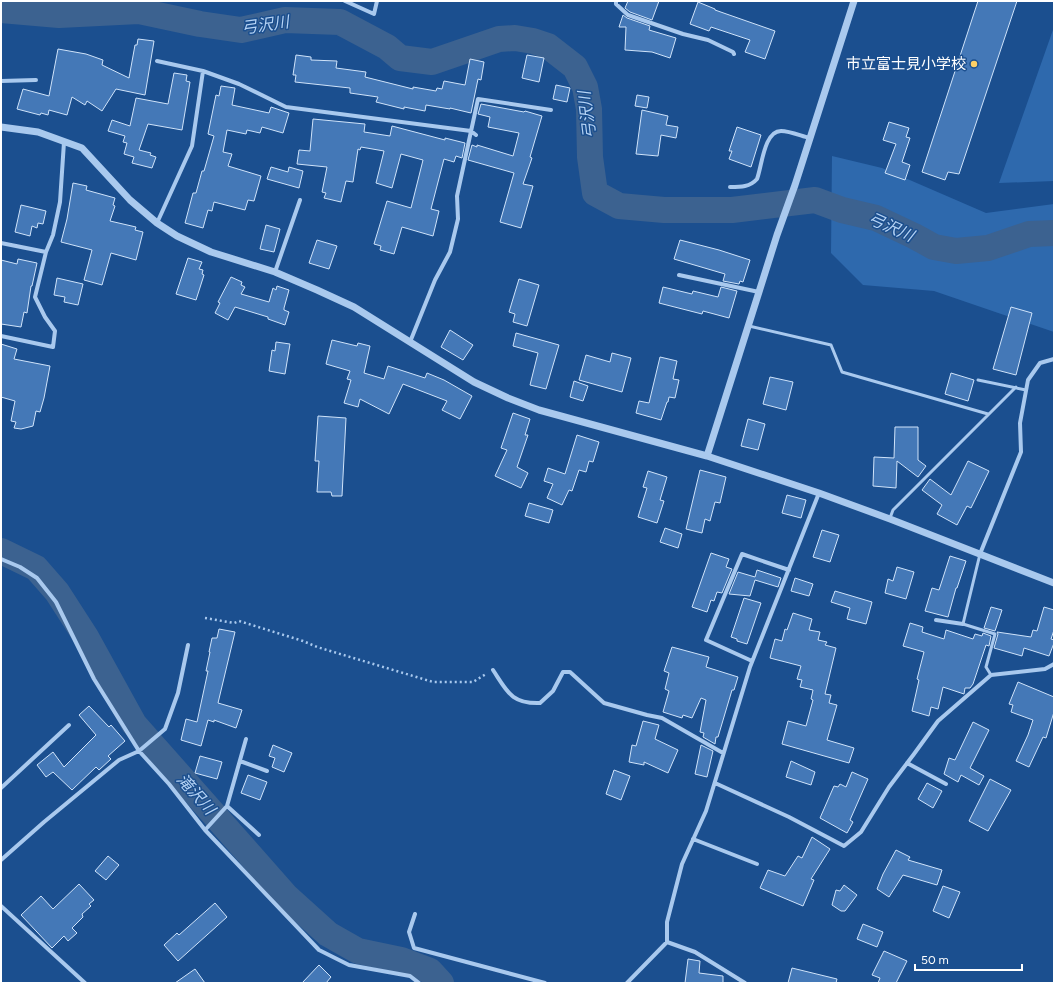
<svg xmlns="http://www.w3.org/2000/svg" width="1055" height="984" font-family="Figtree,'Noto Sans JP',sans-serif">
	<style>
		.green { fill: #2e69ad }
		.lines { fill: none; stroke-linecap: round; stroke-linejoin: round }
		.river { stroke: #3c6290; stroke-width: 26 }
		.building { fill: #4478b7; stroke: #cfe3fa }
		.path { stroke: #a9c9ee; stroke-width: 2.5; stroke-dasharray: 2 3; stroke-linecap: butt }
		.service { stroke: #a9c9ee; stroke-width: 3 }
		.minor { stroke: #a9c9ee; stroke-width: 4 }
		.tertiary { stroke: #a9c9ee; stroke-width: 7 }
		.poi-dot { fill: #ffd166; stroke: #1b4f8f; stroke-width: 1.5 }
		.labels { text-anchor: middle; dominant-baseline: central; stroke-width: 3; stroke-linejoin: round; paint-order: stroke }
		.poi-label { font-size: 15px; fill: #fff; stroke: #1b4f8f; text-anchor: end }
		.water-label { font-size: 16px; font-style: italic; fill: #b5d3f5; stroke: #1b4f8f }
	</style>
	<rect width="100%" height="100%" fill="#1b4f8f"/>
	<path class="green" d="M1054,27V181L999,183Z
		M832,156L882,168L986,213L1054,204V332L934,291L863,285L831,253Z"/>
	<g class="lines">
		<path class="river" d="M1,10L59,15L139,11L200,24L241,30L285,20L340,22L387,47L400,58L432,62L499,39L515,38L533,41L548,46L575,67L585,87L589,109L590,157L595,193L619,206L664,210H732L815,200L842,210L876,218L914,236L934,247L956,251L988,248L1029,234L1054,233
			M1,551L36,568L57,592L86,637L134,724L287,897L328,934L358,951L401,960L430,971L441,983"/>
	</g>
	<path class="building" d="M628,1H659L652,20L630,12L625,8Z
		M978,1H1017L959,174L948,172L945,180L922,172Z
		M698,2L715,9V10L775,31L765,59L745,52L750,40L711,27L709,31L690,24Z
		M623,15L627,18L650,26L649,30L676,38L670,58L652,52L625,50L626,27H619Z
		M138,39L154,41L145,95L116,89L102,111L87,101L85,105L72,97L67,115L49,110L48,115L41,113L40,115L17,109L23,89L49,96L58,49L86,54L103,60L102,65L129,78L135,45H137Z
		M296,55L311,57V60L337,61L336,68L366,72L365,77L413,89V87L436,91L437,88L442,89L444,81L465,85L470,59L484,62L481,80L478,79L471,113L450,108V109L426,105L425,111L404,107V109L376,102L378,97L350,93V88L295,82L296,75H293Z
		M527,55L544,58L539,82L522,78Z
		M174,73L187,75L186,81L190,82L182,130L148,124L139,150L151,153L150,155L156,157L152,168L132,163L134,157L124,154L127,143L123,142L125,136L108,131L112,120L130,126L136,98L168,104Z
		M556,85L570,88L567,102L553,99Z
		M221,86L235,88L232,105L269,113L271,107L289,113L283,133L262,127L260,133L247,130L246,134L227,130L223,152L232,154L228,166L261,176L254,201L248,200L245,210L214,202L212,211L208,210L203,228L185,223L193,193H196L202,171H204L214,136L208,134L216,95L219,96Z
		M637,95L649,97L647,108L635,106Z
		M481,104L524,112L525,111L542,116L530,157L532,158L523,184L533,186L521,228L500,222L514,173L468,160L472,145L477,147V145L513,156L519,133L488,127L490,117L478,114Z
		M642,110L668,116L666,125L678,127L676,138L661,135L658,156L636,154Z
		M313,119L365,124L364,132L390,136L392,126L445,140V138L465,143L462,158L456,156L454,162L444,159L431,209L439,211L433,236L402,227L394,254L380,250L381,246L374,244L387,201L411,208L423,160L401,154L392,188L376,183L384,151L361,147L360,150L358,149L353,182L346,181L341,202L324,198L326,193L322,192L327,167L297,164L299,150L310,151Z
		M889,122L909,128L906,137L910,138L902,162L910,165L905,180L885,173L896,144L883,140Z
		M737,127L761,135L751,167L729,159L732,151H729Z
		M271,167L288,172L289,167L303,171L299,188L267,179Z
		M73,183L87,186L86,190L115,198L113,205L115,206L110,221L136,227L135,230L143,232L136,260L111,253L102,285L84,280L92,250L61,242L67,219Z
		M21,205L46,211L43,224L38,223L37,228L32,226L30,236L15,232Z
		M266,225L280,229L274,252L260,249Z
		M317,240L337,246L329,269L309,263Z
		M680,240L719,250L750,260L743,282L740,281L739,284L723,281L725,274L674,259Z
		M188,258L202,262L199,269L203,270L202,274L204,275L196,300L176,294Z
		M18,259L37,263L32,286H31L27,313L24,312L21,327L1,324V260L17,264Z
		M231,277L242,282L241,285L245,287L241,294L269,302L273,288L276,290L277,286L289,290L284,308V310L289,312L285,325L268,319V317L235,307L228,320L215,313L220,303L218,302Z
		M57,278L83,284L78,305L64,302L65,297L54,295Z
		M519,279L539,285L527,326L513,322L515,314L509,312Z
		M663,287L692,294L693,291L718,297L721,287L737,291L729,318L703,311L702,314L659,303Z
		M1011,307L1032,313L1016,375L993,369Z
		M450,330L473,345L463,360L441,347Z
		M516,333L559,345L546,389L530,385L538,353L513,346Z
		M332,340L357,346L358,343L370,346L364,373L384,379L388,366L425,378L427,373L444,380L472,396L460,419L442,410L447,401L403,384L389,414L360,399L358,407L344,403L351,380L347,379L350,371L326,364Z
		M276,342L290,344L285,374L269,371L272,350L275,351Z
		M1,344L17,349L14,359L50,366L44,398L40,412L36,411L33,426L21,429L14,428L16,422L11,421L15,401L1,397Z
		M612,353L631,358L622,392L579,380L586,355L610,362Z
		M660,357L677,361L673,379L679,380L675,398L669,397L668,402H667L661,420L636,413L639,401L649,403Z
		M951,373L974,380L968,401L945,394Z
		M770,377L793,382L786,410L763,404Z
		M574,381L588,386L583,401L570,397Z
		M513,413L530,419L525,435H528L517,467L528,473L521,488L495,476L507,450L501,448Z
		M318,416L346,418L342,496H332L331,492H317L319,461H315Z
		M748,419L765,424L758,450L741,446Z
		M895,427H918V460L926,466L918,477L897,461L896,488L873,486L874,457L894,458Z
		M577,435L599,442L593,462L589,461L586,472L579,470L572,491L569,490L562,505L547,498L553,484L544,481L548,468L565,474Z
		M968,461L989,471L971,508L967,506L957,525L937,514L942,505L922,490L930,479L951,495Z
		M700,470L726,477L720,503L715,502L710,521L705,519L702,533L686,529Z
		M648,471L667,477L660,500L664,501L657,523L638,517L647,488L643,487Z
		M787,495L806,500L801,518L782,513Z
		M529,503L553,510L549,523L525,516Z
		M665,528L682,534L678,548L660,542Z
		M822,530L839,535L830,562L813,557Z
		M711,553L729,559L726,567L732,569L722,593L717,592L714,601L711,600L707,612L692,607Z
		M950,556L966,561L957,588H956L948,617L925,611L932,588L939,590Z
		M897,567L914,572L906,599L885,593L888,579L893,581Z
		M757,570L781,578L778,587L755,580L750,596L729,594L738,572L755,577Z
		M795,578L813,584L809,596L791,591Z
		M835,591L872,602L866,624L847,619L850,608L831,602Z
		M744,598L761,603L747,644L737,641V639L731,637Z
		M991,607L1002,610L995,631L984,628Z
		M1044,607L1054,610V630L1051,639L1054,640V643L1049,656L1024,648L1022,656L994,648L998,634L997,632L1031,637L1033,630L1037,631Z
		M793,613L812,619L809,630L820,632L818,640L827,642L825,645L836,648L825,694L831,695L829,703L837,705L827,740L854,748L849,763L782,744L788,721L806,726L813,700L811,699L813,690L800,687L802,680L797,679L801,666L770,658L775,639L782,641L785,629L787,630Z
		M910,623L923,627L922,632L944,639L946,630L973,639L975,634L982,636L983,633L991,636L989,646L986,645L973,684L970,688H965L964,694L943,687L938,709L931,707L929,716L912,711L919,680L917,679L924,652L903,646Z
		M219,629L235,632L218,703L242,710L236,728L214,720V722L208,720L201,746L181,740L186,719L197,722L208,671H206L210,652H209L212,638H217Z
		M672,647L709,657L706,667L738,677L734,690H732L718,737H716L715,744L703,737L704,733L700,732L706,700L701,698L692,718L683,715L682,718L663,712L669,691L665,689L669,673L664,671Z
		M1018,682L1054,697V712L1046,738L1043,737L1029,767L1016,761L1028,735L1033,720L1011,712L1013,705L1009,704Z
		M89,706L109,727L111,725L125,741L108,756L111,759L99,770L96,767L72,790L53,772L46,777L37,765L53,752L64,767L96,735L79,715Z
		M643,721L659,725L655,739L678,750L668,773L644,762V765L629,762L632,745L636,746Z
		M973,722L989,730L970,768L984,776L979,785L961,775L958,782L944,774L949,758L955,760Z
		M273,745L292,753L284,772L272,767L275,758L269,756Z
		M701,745L713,751L707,777L695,774Z
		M200,756L222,762L217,779L195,773Z
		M791,761L815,772L811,785L786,777Z
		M614,770L630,776L621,800L606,794Z
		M852,772L868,779L850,820L853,822L847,833L820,818L834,786L838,787L840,784L846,787Z
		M248,775L267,782L260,800L241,793Z
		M990,779L1011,790L988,831L969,821Z
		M927,783L942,791L933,808L918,799Z
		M812,837L830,849L811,879L814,880L803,906L760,888L768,870L785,876L798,856L802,858Z
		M896,850L910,857L908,860L942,870L937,885L903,875L889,897L877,889L883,874Z
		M108,856L119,865L106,880L95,871Z
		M79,884L94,900L89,904L91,906L82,914L83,917L72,928L77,933L68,941L64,936L52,948L21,915L41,896L53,909Z
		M844,885L857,895L845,911H841L832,905L836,890L840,891Z
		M943,886L960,892L949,918L933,911Z
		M215,903L227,917L178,961L164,945L177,933L179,935Z
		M863,924L883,932L877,947L857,939Z
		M884,951L907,961L896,983H878L880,978L872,975Z
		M688,959L700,961L699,973L723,976V983H685Z
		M319,965L331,977L326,983H302Z
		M792,968L837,979L836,983H788Z
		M195,969L205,983H175Z"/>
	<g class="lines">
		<path class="path" d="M205,618L234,623L239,621L303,641L317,647L433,682H473L486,674"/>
		<path class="service" d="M749,326L831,345L842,372L988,414
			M978,380L1026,390
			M890,518L893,510L1016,387
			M980,554L963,624L995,634L986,667L991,675"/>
		<path class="minor" d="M345,1L374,14L377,1
			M616,1V4L628,15L683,34L708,40L733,52L734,54
			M157,61L203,71L239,84L286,107L471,131L476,135
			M1,81L36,80
			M730,187C741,187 750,187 757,179C762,166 764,131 781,131C790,131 801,136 809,138
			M157,223L192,146L203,71
			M1,243L46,252
			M275,272L300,200
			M679,275L759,292
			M1,336L53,347L55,331L45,317L35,297L46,252L53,235L60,202L64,142
			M410,342L435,280L450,252L458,219L457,196L478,99L551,110
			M980,554L1021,452L1020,423L1028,380L1040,363L1054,359
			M1,559L20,567L37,578L56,602L94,679L139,751L169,784L205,830L319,950L349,965L410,976L419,983
			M936,620L963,624
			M752,661L706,640L742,554L789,570
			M493,670C507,691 511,704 540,703L553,691L563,672H570L604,703L647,715L662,718L723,753
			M240,761L267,771
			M907,763L946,784
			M715,783L789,817L844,846L861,832L889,787L914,754L938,721L991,675L1045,669L1054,664
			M1,788L69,725
			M227,806L259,835
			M205,830L227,806L246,739
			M693,839L757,864
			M1,860L44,822L119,760L139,751L165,729L178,693L188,645
			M1,906L85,983
			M415,914L409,932L414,948L545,983
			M667,942V922L682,864L706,811L750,667L819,493
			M627,983L667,942L695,952L745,983"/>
		<path class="tertiary" d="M1,127L38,132L82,148L130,200L157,223L177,236L211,252L275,272L317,290L354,307L474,382L508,398L539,410L707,456L819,493L890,519L1054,583
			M707,456L777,235L795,185L854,1"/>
	</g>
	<circle class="poi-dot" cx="974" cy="64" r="4"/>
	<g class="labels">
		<g class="poi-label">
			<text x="966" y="64">市立富士見小学校</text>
		</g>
		<g class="water-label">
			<text transform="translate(265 25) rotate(-8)">弓沢川</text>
			<text transform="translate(587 115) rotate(-97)">弓沢川</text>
			<text transform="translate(891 227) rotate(24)">弓沢川</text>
			<text transform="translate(196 794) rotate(48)">滝沢川</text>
		</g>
	</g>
	<rect width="1055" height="984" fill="none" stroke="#ffffff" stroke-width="4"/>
	<path d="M915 964v6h107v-6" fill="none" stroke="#ffffff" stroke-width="2"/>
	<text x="921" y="964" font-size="12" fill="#ffffff" stroke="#1b4f8f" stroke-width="3" paint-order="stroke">50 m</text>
</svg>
